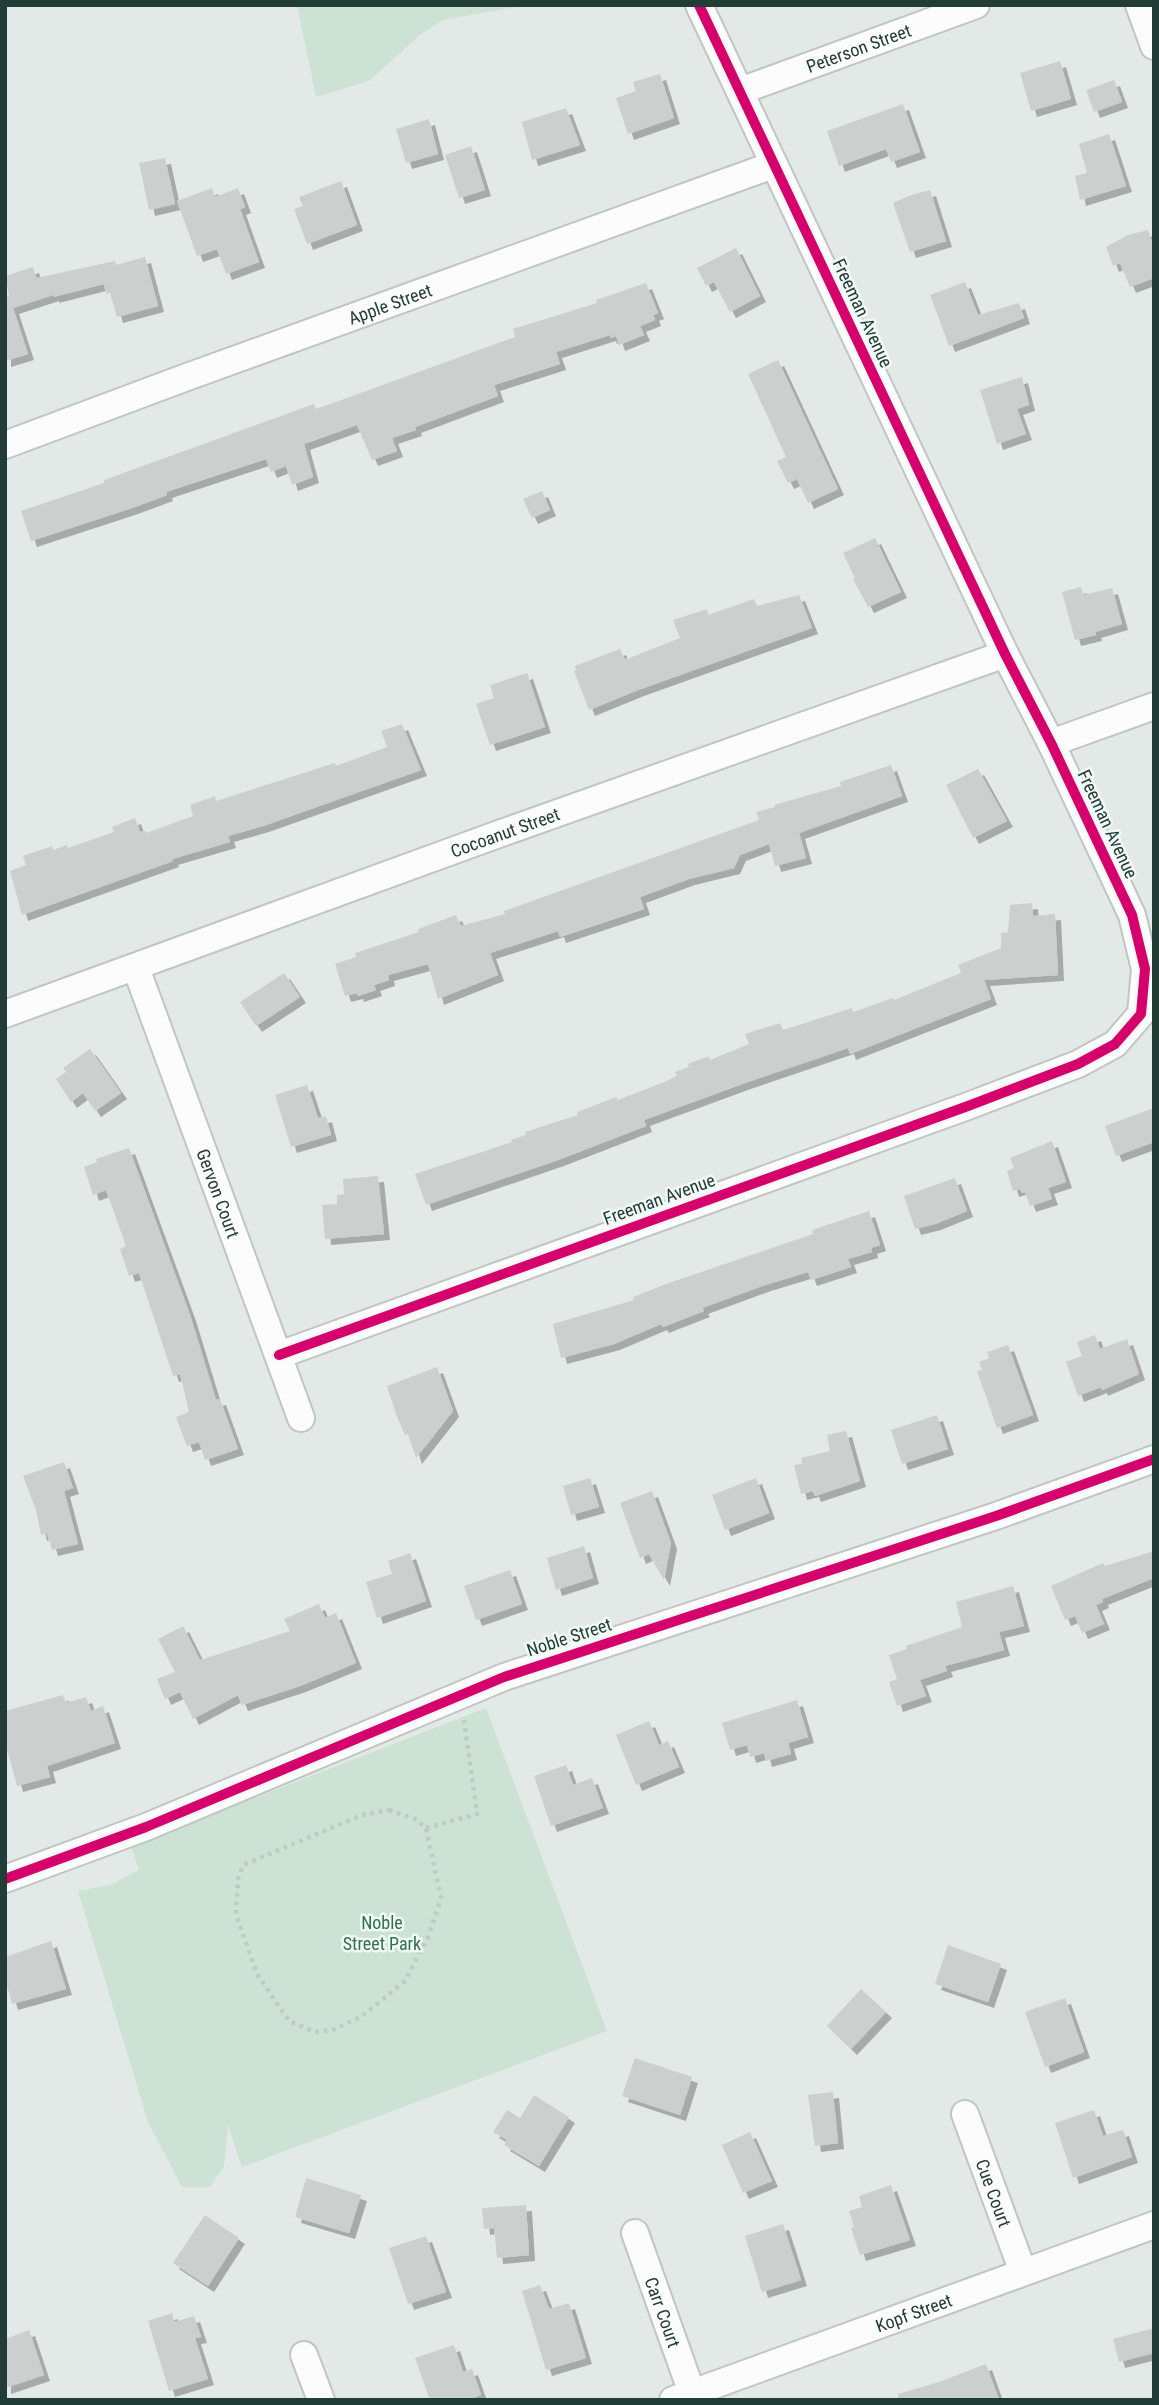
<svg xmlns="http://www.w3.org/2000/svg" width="1159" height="2405" font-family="'Roboto Condensed',sans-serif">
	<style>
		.green { fill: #cce2d4 }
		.building { fill: #cbd0ce; filter: url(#shadow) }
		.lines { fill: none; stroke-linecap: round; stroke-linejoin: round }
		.street-casing { stroke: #c0c6c3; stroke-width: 30 }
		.path { stroke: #c0c9c6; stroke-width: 4.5; stroke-dasharray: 3.5 5; stroke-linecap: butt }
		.street { stroke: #fbfcfb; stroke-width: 26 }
		.cycleway-casing { stroke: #f2f8f5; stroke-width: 15 }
		.cycleway { stroke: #d6006c; stroke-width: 10 }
		.labels { text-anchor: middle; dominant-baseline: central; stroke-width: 5; stroke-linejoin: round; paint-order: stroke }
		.street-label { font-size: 18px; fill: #223c36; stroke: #f2f8f5 }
		.park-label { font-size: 18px; fill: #2d724a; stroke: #f2f8f5 }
	</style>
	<defs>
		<filter id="shadow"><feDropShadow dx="6" dy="6" stdDeviation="0" flood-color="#0004"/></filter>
	</defs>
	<rect width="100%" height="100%" fill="#e3e9e6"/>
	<path class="green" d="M297,5H527L443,20L421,34L369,81L316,97Z
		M486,1708L607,2031L242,2167L228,2126L224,2166L210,2187H182L148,2122L78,1891L110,1885L139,1870L131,1846Z"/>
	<path class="building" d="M1060,61L1071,99L1031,111L1020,73Z
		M660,74L674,118L628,134L616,98L636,91L633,82Z
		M1114,80L1122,102L1094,112L1086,90Z
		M903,104L920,152L891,162L886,149L839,166L827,131Z
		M566,108L580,145L532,160L522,122Z
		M429,119L438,154L406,163L396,129Z
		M1109,134L1126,186L1080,200L1075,176L1087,173L1079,144Z
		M471,146L485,190L459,198L445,155Z
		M165,158L175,204L149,210L139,163Z
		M341,181L357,225L307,244L294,209L303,206L299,197Z
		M212,188L215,197L238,188L245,207L240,209L259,262L226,274L217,249L197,256L177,201Z
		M930,190L946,241L910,252L893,203L911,195Z
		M1148,230L1154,248V278L1130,287L1120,263L1113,266L1106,247L1128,235Z
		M736,248L760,296L730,312L714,282L706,286L697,268Z
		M145,257L158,306L117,317L110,293L106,294L104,284L53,297V295L13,308L28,354L5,361V297L9,296L5,276L33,267L36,278L115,261L116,265Z
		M965,282L978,315L1019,303L1024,318L949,346L930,295Z
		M646,283L658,313L653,315L655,320L640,326L644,335L619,345L616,336L611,338L610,335L556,352L560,364L494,385L498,396L415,427L416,430L392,438L397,451L372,460L357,425L304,444L313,477L292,485L286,466L271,472L266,459L166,492L167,495L132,508L31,541L21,511L104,483V480L314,404L316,409L369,390L515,337L513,329L597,303L596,300Z
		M778,360L838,489L808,503L797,479L788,483L777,461L786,457L748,374Z
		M1022,377L1029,405L1017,409L1026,434L997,444L980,390Z
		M542,491L550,510L532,518L523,499Z
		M875,538L901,592L868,607L853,579L855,578L843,553Z
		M1081,587L1083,595L1112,588L1122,624L1095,632L1096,635L1075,640L1062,592Z
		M799,595L812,628L638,690L589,710L574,671L576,670L575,666L620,649L624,658L627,659L680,638L673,620L707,609L708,615L754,599L757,606Z
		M527,673L545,727L490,745L476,704L494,698L490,685Z
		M402,724L421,770L263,826L228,836L230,842L172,859L173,861L22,915L10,871L26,865L23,856L52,846L53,850L67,845L68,848L114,832L112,827L135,818L140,832L145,831L146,833L193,816L190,805L215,796L216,801L335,763L336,766L387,747L381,731Z
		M891,765L902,796L799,833L806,858L775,866L769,844L740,855L734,868L689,879L640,897L644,909L560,937L558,931L490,953L498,975L438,999L428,964L388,975L389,980L374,985L376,990L358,996L357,993L345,996L335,964L356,957L355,953L419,932L418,929L456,915L461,926L505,914L504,911L759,820L756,812L775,807L774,805L841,786L840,782Z
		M978,769L1007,821L973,838L946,785Z
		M1032,903L1033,916L1055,914L1058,975L984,980L991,999L850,1054L848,1048L742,1084L644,1120L646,1126L558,1160L426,1205L415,1174L512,1142L511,1140L526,1135L525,1132L578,1115L577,1112L616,1097L618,1100L664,1082L677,1076L675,1072L689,1067L688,1064L709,1056L710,1060L749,1044L745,1034L780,1023L783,1030L852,1008L853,1012L893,998L894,1000L961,973L958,965L1001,948V933L1008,932L1010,905Z
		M284,973L300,997L256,1026L240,1002Z
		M90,1049L121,1093L95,1111L83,1093L71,1102L56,1079L66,1072L63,1068Z
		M307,1085L318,1118L326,1116L331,1135L291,1147L275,1095Z
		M1154,1108V1142L1116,1156L1105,1126Z
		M1052,1141L1066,1182L1048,1188L1052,1199L1030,1206L1025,1192L1022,1193L1020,1189L1013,1191L1007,1171L1014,1168L1010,1158Z
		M129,1148L190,1315L216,1400L220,1399L238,1449L205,1460L199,1442L187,1446L176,1417L189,1412L180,1374L173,1376L139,1273L129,1276L120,1249L126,1246L106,1190L93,1195L84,1167L97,1162L96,1159Z
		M378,1176L384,1234L325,1239L322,1205L337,1204V1195L344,1194L343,1179Z
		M955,1178L967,1211L935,1224L915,1229L904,1196Z
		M869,1211L880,1245L871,1248L872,1252L848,1259L851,1267L811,1280L808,1272L765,1285L702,1308L704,1311L663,1327L661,1324L614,1344L561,1358L553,1324L634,1300L633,1297L666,1284L813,1234L812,1230Z
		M1095,1335L1100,1349L1127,1339L1139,1374L1102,1390L1101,1387L1078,1396L1066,1362L1082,1356L1077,1342Z
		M1008,1345L1033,1415L997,1428L977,1371L982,1370L979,1362L989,1358L987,1352Z
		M437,1367L453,1411L416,1458L408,1434L405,1435L397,1417L387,1386Z
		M937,1415L948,1449L902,1464L891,1430Z
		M846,1431L860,1481L815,1496L813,1491L801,1494L794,1465L802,1464L801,1458L830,1451L827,1435Z
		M64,1462L73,1488L64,1491L78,1544L52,1550L47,1533L41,1535L36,1510L23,1476Z
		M590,1478L599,1507L571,1515L563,1486Z
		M756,1478L769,1513L725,1530L712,1495Z
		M652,1491L671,1543L664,1580L649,1554L640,1558L620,1503Z
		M584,1546L593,1578L556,1590L547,1558Z
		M1154,1551V1578L1102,1599L1103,1602L1096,1605L1104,1624L1082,1633L1075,1616L1065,1620L1051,1586L1103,1563L1105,1566Z
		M410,1553L426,1601L377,1618L366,1582L392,1574L388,1561Z
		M510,1570L522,1604L476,1620L464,1586Z
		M1013,1586L1024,1626L999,1632L1004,1650L945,1666L947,1671L920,1680L926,1696L897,1706L889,1682L897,1679L889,1655L907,1649L906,1646L962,1627L956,1602Z
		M319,1604L325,1618L336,1613L356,1663L300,1686L242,1705L238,1695L193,1719L180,1692L165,1699L157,1679L175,1672L158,1639L183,1626L200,1660L290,1631L284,1619Z
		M63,1695L66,1703L86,1697L91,1711L103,1706L115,1743L47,1766L50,1777L17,1786L5,1742V1711Z
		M797,1700L808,1737L788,1743L791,1754L766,1761L764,1753L750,1757L747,1745L730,1750L722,1723Z
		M649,1721L659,1745L668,1741L679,1767L636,1785L616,1735Z
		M566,1765L573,1785L592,1778L603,1808L551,1826L534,1776Z
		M51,1941L66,1989L12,2004L5,1978V1957Z
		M948,1945L1001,1964L988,2002L935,1984Z
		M861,1989L886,2012L851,2049L827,2026Z
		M1065,1998L1084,2052L1045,2067L1025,2012Z
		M635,2058L692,2077L680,2115L622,2096Z
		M833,2092L838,2143L815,2146L808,2095Z
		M534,2095L569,2117L539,2166L504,2145L507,2140L493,2132L507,2110L520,2118Z
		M1094,2110L1103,2136L1123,2130L1132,2157L1073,2178L1055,2123Z
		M750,2132L772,2181L743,2193L722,2145Z
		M306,2178L361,2195L349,2233L295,2217Z
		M891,2185L910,2240L860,2255L851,2228L854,2227L849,2211L862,2207L859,2196Z
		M526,2205L529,2255L497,2258L494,2228L484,2229L482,2208Z
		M205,2215L239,2238L208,2286L173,2263Z
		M783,2224L801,2280L762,2292L745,2236Z
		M426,2236L446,2292L408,2304L389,2248Z
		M540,2285L549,2309L569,2303L586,2358L546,2370L522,2291Z
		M172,2313L174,2322L194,2316L201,2337L195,2338L208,2379L169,2391L148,2321Z
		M1154,2328V2353L1119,2362L1113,2339Z
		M29,2330L44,2375L5,2388V2339Z
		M454,2345L463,2372L472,2369L481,2395L467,2400H430L415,2358Z
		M986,2364L999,2400H898V2394L939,2382Z"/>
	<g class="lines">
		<defs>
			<g id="street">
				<path d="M1139,5L1154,46"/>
				<path id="s1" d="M740,91L976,5"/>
				<path id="s2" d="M5,445L187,377L773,165"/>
				<path d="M1051,743L1154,706"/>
				<path id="s3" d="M136,968L301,1418"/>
				<path id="s4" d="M5,1014L496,835L1005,654"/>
				<path d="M279,1355L968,1106L1078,1064L1115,1044L1141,1014L1145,969L1132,915L1051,743L1005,654L699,5"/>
				<path d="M5,1879L146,1827L504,1677L996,1516L1154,1459"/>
				<path id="s5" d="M965,2114L1023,2272"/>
				<path id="s6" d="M635,2233L692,2393"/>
				<path d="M304,2355L321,2400"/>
				<path id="s7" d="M673,2400L1154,2225"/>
			</g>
		</defs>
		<use href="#street" class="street-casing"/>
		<path class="path" d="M389,1810L415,1819L426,1828L441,1898L428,1937L405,1981L361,2017L332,2030L315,2032L289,2021L257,1974L236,1914L238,1879L243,1865L362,1815Z
			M426,1828L477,1814L464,1720"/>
		<use href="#street" class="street"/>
		<defs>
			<path id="cycleway" d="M279,1355L968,1106L1078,1064L1115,1044L1141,1014L1145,969L1132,915L1051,743L1005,654L699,5
				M5,1879L146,1827L504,1677L996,1516L1154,1459"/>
		</defs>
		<use href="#cycleway" class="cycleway-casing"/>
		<use href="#cycleway" class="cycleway"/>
	</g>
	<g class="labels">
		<g class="street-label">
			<text stroke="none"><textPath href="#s1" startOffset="126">Peterson Street</textPath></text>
			<text stroke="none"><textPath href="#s2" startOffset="410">Apple Street</textPath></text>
			<text transform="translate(863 313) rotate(65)">Freeman Avenue</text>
			<text transform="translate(1108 824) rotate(65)">Freeman Avenue</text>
			<text stroke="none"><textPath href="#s4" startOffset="532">Cocoanut Street</textPath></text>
			<text stroke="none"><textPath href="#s3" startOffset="240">Gervon Court</textPath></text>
			<text transform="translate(659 1199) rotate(-20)">Freeman Avenue</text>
			<text transform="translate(569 1637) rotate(-18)">Noble Street</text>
			<text stroke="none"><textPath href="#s5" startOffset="84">Cue Court</textPath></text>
			<text stroke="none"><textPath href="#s7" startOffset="256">Kopf Street</textPath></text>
			<text stroke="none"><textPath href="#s6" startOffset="84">Carr Court</textPath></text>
		</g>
		<g class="park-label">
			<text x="382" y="1922">Noble<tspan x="382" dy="21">Street Park</tspan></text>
		</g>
	</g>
	<rect width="1159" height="2405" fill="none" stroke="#223c36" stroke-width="14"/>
</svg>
